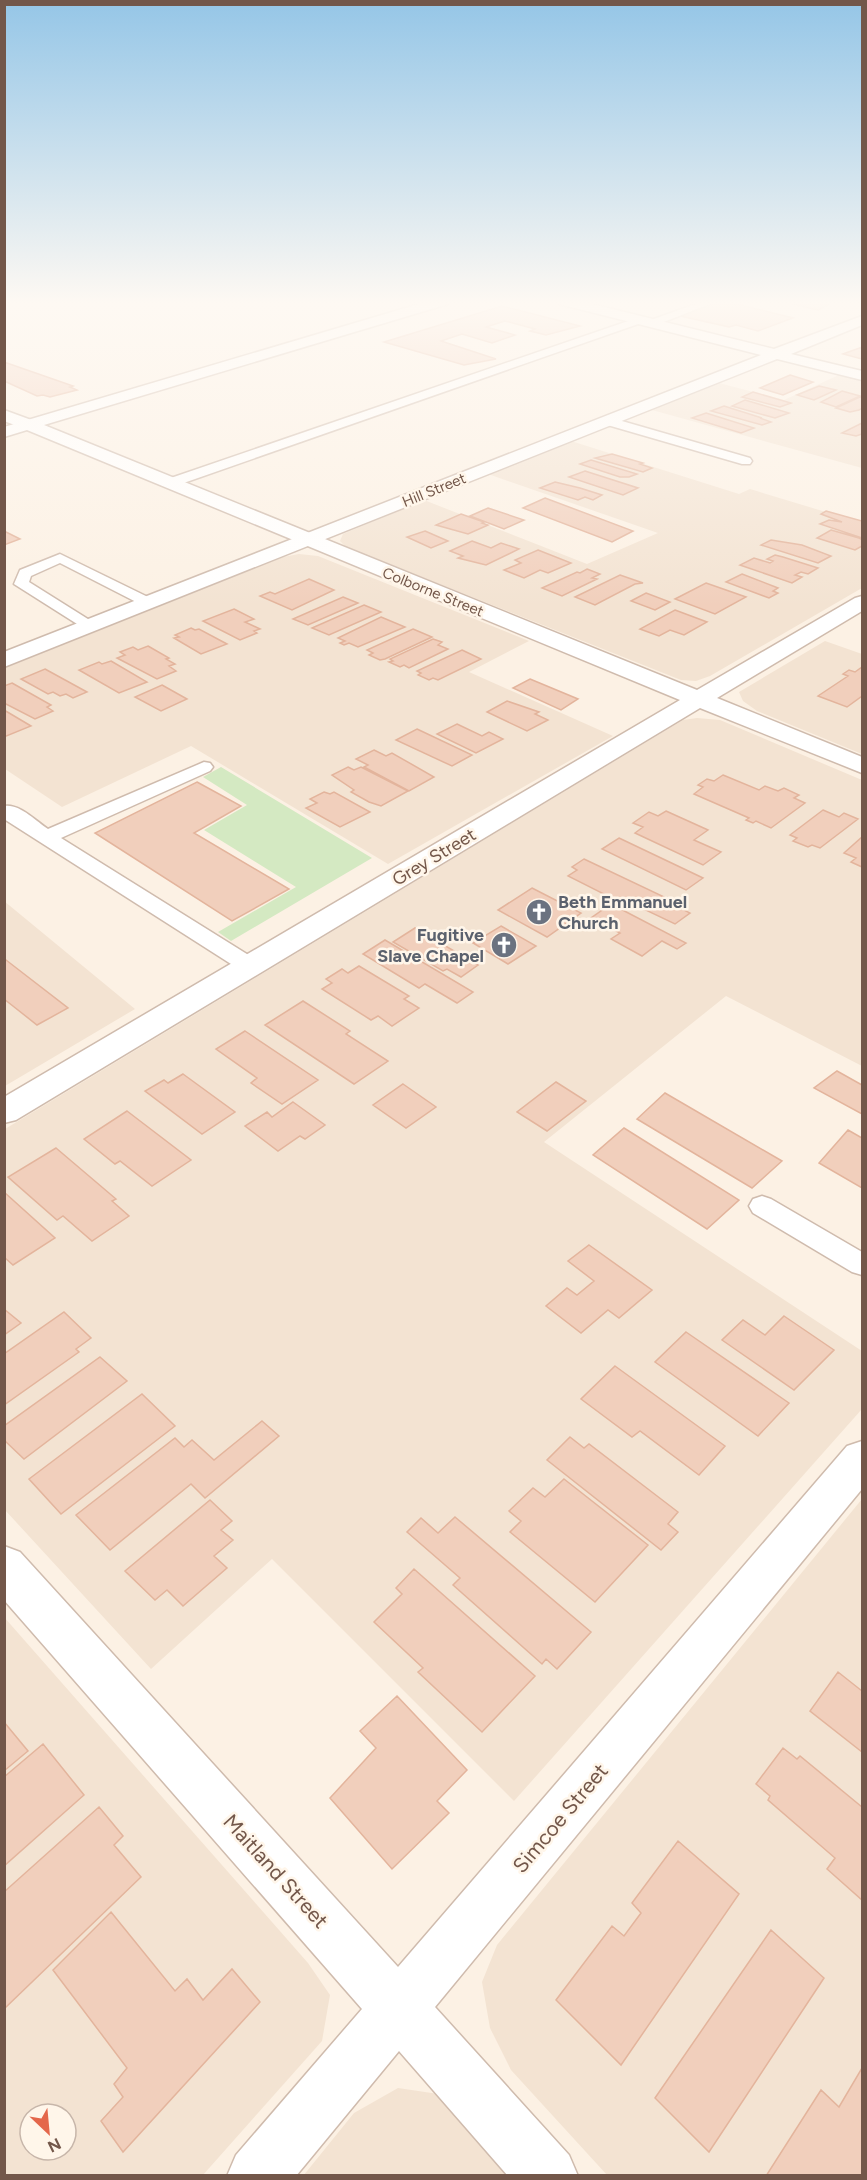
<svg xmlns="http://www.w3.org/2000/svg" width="867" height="2180" font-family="Figtree,sans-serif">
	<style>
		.residential { fill: #f3e3d2; fill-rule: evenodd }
		.green { fill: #d4e9c2 }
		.building { fill: #f1cfbc; stroke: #e3b49c; stroke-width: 1.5 }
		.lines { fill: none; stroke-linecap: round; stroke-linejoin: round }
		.service-casing { stroke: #cfbbad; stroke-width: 3 }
		.minor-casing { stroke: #cfbbad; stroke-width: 3 }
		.tertiary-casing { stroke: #cfbbad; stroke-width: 3 }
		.service { fill: #fff; fill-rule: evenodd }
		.minor { fill: #fff; fill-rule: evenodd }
		.tertiary { fill: #fff; fill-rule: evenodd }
		.labels { text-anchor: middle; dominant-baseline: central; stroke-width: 5; stroke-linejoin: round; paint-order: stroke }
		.far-street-label { font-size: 15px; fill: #73574a; stroke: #fff6ea }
		.street-label { font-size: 18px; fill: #73574a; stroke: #fff6ea }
		.worship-label { font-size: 18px; font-weight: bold; fill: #5b616d; stroke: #fff6ea; text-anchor: start }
		.near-street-label { font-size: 21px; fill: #73574a; stroke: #fff6ea }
	</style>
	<rect width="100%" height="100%" fill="#fcf1e4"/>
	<path class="residential" d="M841,374L862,380V468L652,410L719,383L784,400Z
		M571,441L739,494L750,489L862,523V588L710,676L696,681L681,680L346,547L340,541L343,534L424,500L587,564L658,533L488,474Z
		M299,554L318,556L529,641L469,672L613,736L388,864L191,746L62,807L5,769V668L283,557Z
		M825,641L862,654V754L757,711L743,701L739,692Z
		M697,718L720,720L862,780V1066L726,996L544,1142L862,1351V1409L514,1801L272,1559L151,1669L5,1510V1129L683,720Z
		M4,901L135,1009L5,1086H4Z
		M862,1499V2175H607L511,2070L490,2028L482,1982L497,1945Z
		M4,1617L308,1963L330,1995L322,2041L203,2175H5ZM30,2114H66V2150H30Z
		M398,2088L445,2095L515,2176H303L354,2113Z"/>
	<path class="green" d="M221,767L372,858L231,941L218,932L296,887L204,830L247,805L203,777Z"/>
	<path class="building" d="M718,301H725L793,318L758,331L736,325L729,327L676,315Z
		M780,301H827L833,302L818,310Z
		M502,306L580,326L546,335L530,331L535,329L505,321L486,327L515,335L492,343L462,334L441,341L496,359L464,365L384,342Z
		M862,347V359L843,354Z
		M4,362L73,386L70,387L77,390L50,397L43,395L37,396L4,381Z
		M790,375L813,382L783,395L760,388Z
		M819,386L836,390L814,400L797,395Z
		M842,391L860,396L836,407L821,402Z
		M753,392L791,403L780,407L742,397Z
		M862,396V408L859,410L850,412L836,408Z
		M745,400L789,413L775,418L732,406Z
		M724,406L762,418H760L771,422L762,425L711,411Z
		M706,413L754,428L741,433L692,418Z
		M862,423V434L856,436L842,433Z
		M612,454L643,463L640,464L652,468L643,472L595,458Z
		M591,460L637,474L629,477H620L580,464Z
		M585,471L638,488L623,495L569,477Z
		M555,482L580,488L602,495L593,500L585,497L578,500L540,488Z
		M545,498L633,531L612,542L523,508Z
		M488,508L524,520L504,529L470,516Z
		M826,511L862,521V538L820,524L829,520L842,522L821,514Z
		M461,514L484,522L482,523L488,525L468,534L436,525Z
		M831,530L859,538L862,540V546L855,550L817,538Z
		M4,531L20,539L4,545Z
		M425,531L448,541L431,548L407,537Z
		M771,540L802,545L831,556L818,563L761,545Z
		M472,541L491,548L501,543L519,549L486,565L458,558L463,556L450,551Z
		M538,550L571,563L548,573L540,570L524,578L504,570L521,563L515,560Z
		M775,555L783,557L818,568L808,574L801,572L795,575L802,577L792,583L740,565L754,558L770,563L773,561L767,559Z
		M587,569L600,574L592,578L597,579L562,596L542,588L577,572L580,573Z
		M742,574L778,588L773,591L778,593L769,598L726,582Z
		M620,575L643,583L635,584L595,605L575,597Z
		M309,579L334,590L292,610L260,596L270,592L275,594Z
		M706,583L746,597L715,614L675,599Z
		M646,593L670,602L655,610L631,601Z
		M343,597L358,603L308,625L293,619Z
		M364,605L381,612L329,635L312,628Z
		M234,609L254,619L245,622L260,629L254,631L257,633L240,640L203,621Z
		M675,610L707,622L684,635L670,630L659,636L640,629Z
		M381,617L405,627L358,647L349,643L344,645L340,643L345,641L338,638Z
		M191,628L195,630L199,629L227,644L201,654L174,638L179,637L175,635Z
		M413,629L432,637L385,659L380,660L369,655L373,653L367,650Z
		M433,639L442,642L438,645L448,649L409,668L404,665L400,667L389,662L393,661L390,659Z
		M148,646L169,658L166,659L175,664L169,666L176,671L157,679L117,658L125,655L120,652L133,647L138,650Z
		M462,650L481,659L438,680L433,678L429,680L418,675L421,673L417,671Z
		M111,661L147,682L119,693L79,670L99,662L102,664Z
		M862,667V696L847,707L818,696L848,676L843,674L849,670L855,672Z
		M45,669L87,692L73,698L66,694L60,696L53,692L48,694L21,679Z
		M530,679L578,699L561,710L513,688Z
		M12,683L51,705L47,707L53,711L35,719L4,703V686Z
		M162,685L187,699L161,711L135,697Z
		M507,701L539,712L535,714L548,720L527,731L487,712Z
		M4,710L31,726L4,737Z
		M457,724L482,736L489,732L503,739L476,753L437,734Z
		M417,729L472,755L452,766L396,740Z
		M374,750L386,756L392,753L434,777L409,791L364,767L368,765L356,759Z
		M348,767L354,770L361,767L408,791L381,806L369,802L351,792L354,790L332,775Z
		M723,775L759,790L765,786L778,791L784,788L799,795L794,798L805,803L771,828L756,821L753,823L746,820L749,818L694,794L703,787L698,785L707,779L714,781Z
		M197,782L241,806L194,833L289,889L232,921L95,833Z
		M324,792L330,794L334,792L370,812L340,827L306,808L317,803L310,799Z
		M823,810L839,817L844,813L858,819L820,848L812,845L808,847L793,841L797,838L790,835Z
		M666,811L708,830L694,840L721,852L703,865L635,833L643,827L633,823L649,812L658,816Z
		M862,837V867L851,862L856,858L844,853Z
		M619,838L703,878L686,890L602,849Z
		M584,859L679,904L676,906L690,913L675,924L627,901L620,906L601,896L604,894L568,876L577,870L572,867Z
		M532,888L581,913L547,937L498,910Z
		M611,904L686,943L677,949L662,941L642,956L611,939L620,933L591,918Z
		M501,926L536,946L508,964L473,943Z
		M415,928L478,965L461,977L447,969L443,971L393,942Z
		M385,940L473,992L457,1003L425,984L419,988L363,954Z
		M6,960L68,1008L37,1025L4,999V961Z
		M359,966L409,996L404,999L419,1008L392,1026L378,1016L371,1020L322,989L332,983L326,979L342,969L348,973Z
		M303,1001L350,1031L346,1034L388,1061L354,1084L265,1025Z
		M245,1031L318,1080L282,1104L251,1083L257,1078L216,1049Z
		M837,1071L862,1085V1114L814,1088Z
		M183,1074L235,1112L202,1134L145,1091L164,1080L168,1083Z
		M556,1082L586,1101L547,1131L517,1112Z
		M403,1084L436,1107L406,1128L373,1105Z
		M665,1093L782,1161L752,1188L637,1119Z
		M293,1102L325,1125L305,1139L300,1136L278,1151L245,1126L267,1112L272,1117Z
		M127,1111L191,1160L152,1186L120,1161L115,1164L84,1139Z
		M624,1128L739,1200L707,1229L593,1155Z
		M848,1130L862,1138V1188L819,1163Z
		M56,1148L116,1199L112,1201L129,1216L92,1241L63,1216L57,1220L8,1177Z
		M4,1192L55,1238L13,1265L4,1257Z
		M589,1245L652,1290L619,1318L608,1310L581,1333L546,1306L567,1288L577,1295L594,1281L568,1261Z
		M4,1309L21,1323L4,1335Z
		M64,1312L91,1338L76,1349L79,1352L4,1405V1354Z
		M784,1316L834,1350L794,1390L722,1340L743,1320L765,1335Z
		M686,1332L789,1403L758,1436L655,1362Z
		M100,1357L127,1381L24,1459L4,1440V1426Z
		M615,1366L725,1446L699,1475L640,1431L632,1437L581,1399Z
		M142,1394L175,1426L61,1514L29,1479Z
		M262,1421L279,1436L205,1498L191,1484L110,1550L76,1515L175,1438L184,1447L192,1440L214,1460Z
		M570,1437L584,1448L589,1444L678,1512L668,1524L678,1532L661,1550L547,1460Z
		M564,1479L648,1545L595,1602L510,1532L521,1521L509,1511L533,1488L545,1497Z
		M210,1500L232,1521L221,1530L233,1540L214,1556L227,1568L183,1606L167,1590L155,1600L125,1571Z
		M455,1517L591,1632L557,1669L546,1659L542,1664L453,1585L460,1578L407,1532L421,1518L438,1533Z
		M414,1569L535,1676L482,1732L418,1672L423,1668L374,1622L402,1594L396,1588Z
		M838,1672L862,1691V1752L810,1711Z
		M397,1696L467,1770L437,1801L449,1813L392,1869L330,1798L376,1748L360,1731Z
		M4,1722L28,1751L4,1771Z
		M43,1744L84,1795L4,1866V1777Z
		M783,1748L797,1759L800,1756L862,1807V1900L827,1869L835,1858L768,1800L770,1796L756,1784Z
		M99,1807L123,1836L114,1845L141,1877L4,2009V1892Z
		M678,1841L739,1894L621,2065L556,2000L612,1926L624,1936L641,1913L632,1903Z
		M111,1912L175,1991L187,1979L203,2000L232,1969L260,2002L123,2152L101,2121L123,2097L114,2084L127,2068L53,1970Z
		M771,1930L824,1978L709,2152L655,2098Z
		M862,2068V2176H766L821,2090L839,2107Z"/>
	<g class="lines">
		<defs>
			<path id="service" d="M704,301L715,302L656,325L641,323L175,486L170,487L163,483L165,480L637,318L651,320Z
				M608,417L750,458L752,461L750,464H742L604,424V418Z
				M60,554L154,600L157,603L154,606H144L60,563L31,576L29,582L99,626L97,629H85L14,584L20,570Z
				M204,762L210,763L213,767L210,771L61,838L258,961L261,966L258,971L250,973L242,971L4,819V806C19,803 36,821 48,829Z
				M762,1196L771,1199L862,1252V1275L852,1272L753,1213L749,1206L753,1199Z"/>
			<path id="minor" d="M557,301H580L774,349L862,316V325L791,354L862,371V380L777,359L4,667V652L761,355L559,304Z
				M4,410L34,421L36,425L28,430L4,421Z
				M862,1441V1489L435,2007L569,2155L578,2176H508L399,2051L296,2176H227L236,2155L362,2009L4,1600V1546L20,1552L398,1967L847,1446Z"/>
			<path id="tertiary" d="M429,301H450L448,304L44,425L697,690L855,598L862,596V611L717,698L862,757V773L700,708L16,1120L4,1123V1097L680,700L27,430L4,437V427Z"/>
		</defs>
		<use href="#service" class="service-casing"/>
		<use href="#minor" class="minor-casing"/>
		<use href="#tertiary" class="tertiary-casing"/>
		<use href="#service" class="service"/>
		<use href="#minor" class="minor"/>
		<use href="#tertiary" class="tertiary"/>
	</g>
	<linearGradient id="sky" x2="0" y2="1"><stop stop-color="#95c6e7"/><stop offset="0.5" stop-color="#fef9f3"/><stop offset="1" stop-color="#fef9f3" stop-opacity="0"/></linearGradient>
	<rect width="867" height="606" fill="url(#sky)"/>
	<defs>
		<symbol id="church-disc" viewBox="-11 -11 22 22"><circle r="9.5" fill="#6b7280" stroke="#fff6ea"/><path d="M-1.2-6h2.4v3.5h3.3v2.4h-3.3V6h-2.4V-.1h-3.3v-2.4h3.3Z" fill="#fff"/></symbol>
	</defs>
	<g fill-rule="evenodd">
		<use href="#church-disc" x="524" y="897" width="30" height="30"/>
		<use href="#church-disc" x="489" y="930" width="30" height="30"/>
	</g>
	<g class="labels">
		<g class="far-street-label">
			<text transform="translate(434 490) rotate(-22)">Hill Street</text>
			<text transform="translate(433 592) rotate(22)">Colborne Street</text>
		</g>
		<g class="street-label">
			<text transform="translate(434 857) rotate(-31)">Grey Street</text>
		</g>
		<g class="worship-label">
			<text x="558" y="902">Beth Emmanuel<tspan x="558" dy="21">Church</tspan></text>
			<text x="484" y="935" text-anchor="end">Fugitive<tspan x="484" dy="21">Slave Chapel</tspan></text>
		</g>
		<g class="near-street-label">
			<text transform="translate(560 1818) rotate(-50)">Simcoe Street</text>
			<text transform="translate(276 1871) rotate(48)">Maitland Street</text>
		</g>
	</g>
	<rect width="867" height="2180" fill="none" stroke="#73574a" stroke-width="12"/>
	<g transform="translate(48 2132) rotate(154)"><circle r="28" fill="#fff6ea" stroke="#c7b6aa" stroke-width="1.5"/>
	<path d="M0-4.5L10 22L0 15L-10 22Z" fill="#e4674b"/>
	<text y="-9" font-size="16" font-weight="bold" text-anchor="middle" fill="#73574a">N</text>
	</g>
</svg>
